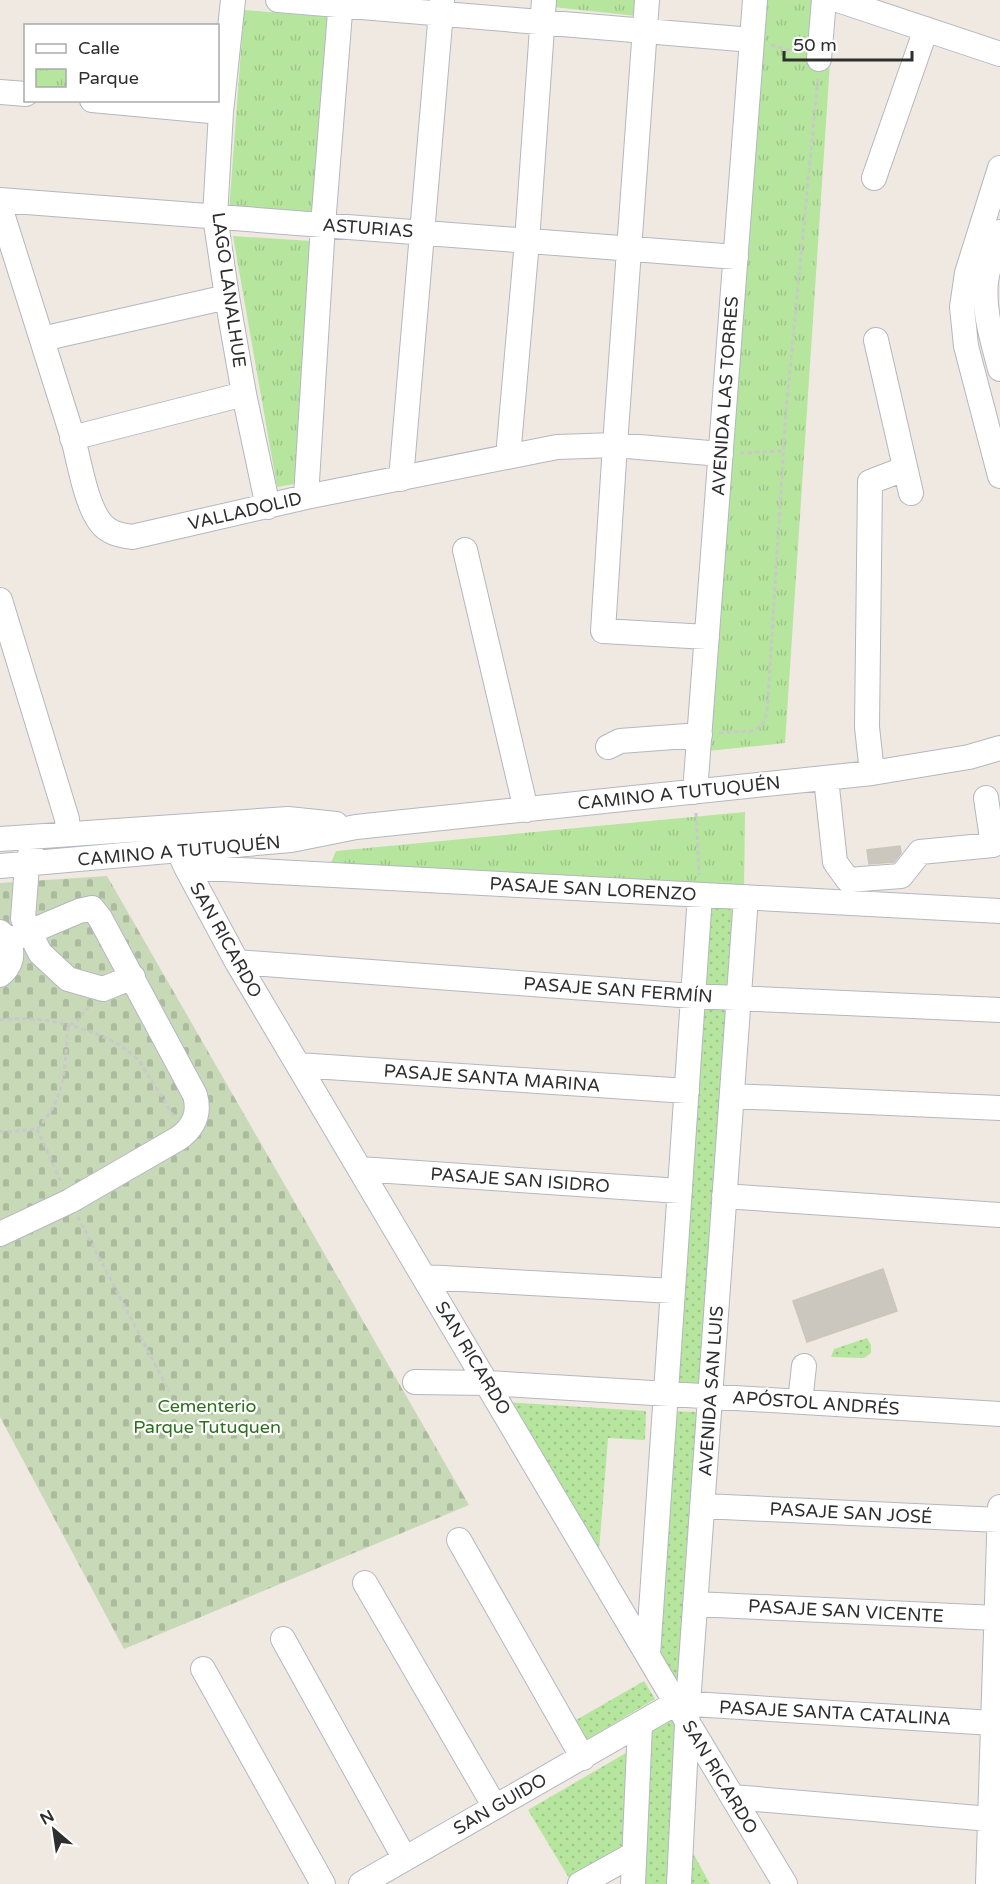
<svg xmlns="http://www.w3.org/2000/svg" width="1000" height="1884" font-family="'Varela Round',sans-serif">
	<style>
		.grass { fill: url(#grass-dots) }
		.cemetery { fill: url(#cemetery-stones) }
		.park { fill: url(#park-tufts) }
		.building { fill: #cbc7bf; stroke: #cbc5ba; stroke-width: 1.5 }
		.lines { fill: none; stroke-linecap: round; stroke-linejoin: round }
		.minor-casing { stroke: #b4b7c1; stroke-width: 26 }
		.path { stroke: #c9c9c9; stroke-width: 3; stroke-dasharray: 4.5 3; stroke-linecap: butt }
		.minor { stroke: #fff; stroke-width: 24 }
		.labels { text-anchor: middle; dominant-baseline: central; stroke-width: 4.5; stroke-linejoin: round; paint-order: stroke }
		.street-label { font-size: 18px; fill: #2e2e2e; stroke: #fff }
		.park-label { font-size: 18px; fill: #2c6e1b; stroke: #fff }
	</style>
	<defs>
		<pattern id="grass-dots" width="8" height="8" patternUnits="userSpaceOnUse" patternTransform="scale(1.5)"><rect width="8" height="8" fill="#b6e59e"/><path d="M2 2h.1M6 6h.1" fill="none" stroke="#9dc588" stroke-width="1.8" stroke-linecap="round"/></pattern>
		<pattern id="cemetery-stones" width="16" height="16" patternUnits="userSpaceOnUse" patternTransform="scale(1.5)"><rect width="16" height="16" fill="#c8d9b8"/><path d="M2 7V4a2 2 0 0 1 4 0v3zM10 15v-3a2 2 0 0 1 4 0v3z" fill="#acbb9e"/></pattern>
		<pattern id="park-tufts" width="24" height="20" patternUnits="userSpaceOnUse" patternTransform="scale(1.5)"><rect width="24" height="20" fill="#b6e59e"/><path d="M3 7l-1-3M5 7V3M7 7l1-3M15 17l-1-3M17 17v-4M19 17l1-3" fill="none" stroke="#9dc588"/></pattern>
	</defs>
	<rect width="100%" height="100%" fill="#efe9e1"/>
	<path class="grass" d="M703,905L733,907L727,989L697,987Z
		M701,1001L726,1003L701,1390L671,1386Z
		M867,1338L871,1345V1353L864,1358L831,1357L834,1349Z
		M506,1402L646,1411L645,1440L608,1438L599,1551Z
		M668,1411L700,1412L681,1691L651,1647Z
		M644,1681L655,1699L581,1743L571,1723Z
		M671,1717L678,1731L670,1884H639L650,1730Z
		M631,1750L627,1846L569,1878L528,1810Z
		M688,1844L710,1884H685Z"/>
	<path class="cemetery" d="M107,876L469,1505L124,1649L0,1417V883Z"/>
	<path class="park" d="M553,0H638L637,16L553,7Z
		M765,0H814L832,32L785,743L708,751Z
		M244,10L329,17L314,216L229,211Z
		M233,236L311,241L300,483L277,487Z
		M745,812L744,890L330,865L336,851Z"/>
	<path class="building" d="M900,846L901,853L894,862L869,864L867,850Z
		M883,1269L897,1311L807,1342L793,1301Z"/>
	<g class="lines">
		<defs>
			<path id="minor" d="M233,0L221,112L215,216L227,297L244,394L268,507
				M278,0L752,40
				M647,0L615,445L603,631L707,637
				M838,0L1000,54
				M819,59L824,0
				M0,92L26,94
				M92,100L221,112
				M1000,168L967,273L962,307L966,346L1000,476
				M874,178L926,29
				M0,200L736,257
				M0,207C24,283 48,359 72,435C79,459 85,502 100,522C108,533 119,535 132,537L306,497L557,447L615,445L721,454
				M1000,232C995,248 988,265 986,282C983,312 993,341 1000,369
				M42,339L227,297
				M876,340L911,493
				M72,438L244,394
				M508,457L527,241L544,0
				M401,479L442,0
				M306,497L323,225L341,0
				M465,550L526,810
				M0,600L67,819L68,834
				M608,747L620,741L700,735
				M872,773L867,727L870,482L904,469
				M826,778L835,862L848,880L901,876L920,852L993,845L986,798
				M695,792L755,0
				M169,829L186,867L237,962L676,1703L785,1884
				M0,839L288,819L336,824
				M31,851L27,865L23,919L40,953L68,979L103,989L133,977
				M0,866L291,840L356,827L872,773L969,757L1000,748
				M186,867L1000,911
				M0,932C15,944 15,963 0,975
				M237,962L693,996L1000,1010
				M298,1065L687,1091
				M732,1096L1000,1108
				M360,1169L680,1191
				M724,1196L1000,1215
				M0,1234L70,1201L179,1138C194,1127 200,1113 195,1095L100,918L92,908L79,911L8,941
				M425,1277L673,1291
				M415,1382L488,1383L1000,1414
				M800,1402L804,1366
				M703,1506L999,1520
				M459,1540L583,1758
				M365,1583L495,1807
				M695,1604L996,1618
				M283,1639L405,1859
				M648,1655L700,895
				M203,1669L323,1884
				M733,1797L990,1819L999,1806
				M361,1884L676,1703L993,1723
				M580,1884L634,1854
				M633,1884L640,1725
				M679,1884L688,1704L746,897
				M988,1884L1000,1507"/>
		</defs>
		<use href="#minor" class="minor-casing"/>
		<path class="path" d="M771,45L800,53
			M740,453L783,451
			M719,733L752,731L762,726L767,713L786,412L818,78
			M696,813L699,875
			M0,1020C39,1013 108,1030 136,1058C142,1063 145,1071 149,1077C158,1090 166,1103 174,1117
			M70,1025L77,1021L90,1005
			M37,1129L62,1184
			M0,1131L9,1132L37,1129C68,1095 64,1069 68,1026
			M78,1217L169,1391"/>
		<use href="#minor" class="minor"/>
	</g>
	<g class="labels">
		<g class="street-label">
			<text transform="translate(368 228) rotate(4)">ASTURIAS</text>
			<text transform="translate(229 290) rotate(82)">LAGO LANALHUE</text>
			<text transform="translate(725 396) rotate(-86)">AVENIDA LAS TORRES</text>
			<text transform="translate(245 511) rotate(-13)">VALLADOLID</text>
			<text transform="translate(679 793) rotate(-6)">CAMINO A TUTUQUÉN</text>
			<text transform="translate(179 851) rotate(-5)">CAMINO A TUTUQUÉN</text>
			<text transform="translate(593 889) rotate(3)">PASAJE SAN LORENZO</text>
			<text transform="translate(226 940) rotate(61)">SAN RICARDO</text>
			<text transform="translate(618 990) rotate(4)">PASAJE SAN FERMÍN</text>
			<text transform="translate(492 1078) rotate(4)">PASAJE SANTA MARINA</text>
			<text transform="translate(520 1180) rotate(4)">PASAJE SAN ISIDRO</text>
			<text transform="translate(473 1358) rotate(59)">SAN RICARDO</text>
			<text transform="translate(711 1391) rotate(-86)">AVENIDA SAN LUIS</text>
			<text transform="translate(816 1403) rotate(4)">APÓSTOL ANDRÉS</text>
			<text transform="translate(851 1513) rotate(3)">PASAJE SAN JOSÉ</text>
			<text transform="translate(846 1611) rotate(3)">PASAJE SAN VICENTE</text>
			<text transform="translate(835 1713) rotate(3)">PASAJE SANTA CATALINA</text>
			<text transform="translate(720 1777) rotate(59)">SAN RICARDO</text>
			<text transform="translate(500 1804) rotate(-30)">SAN GUIDO</text>
		</g>
		<g class="park-label">
			<text x="207" y="1406">Cementerio<tspan x="207" dy="21">Parque Tutuquen</tspan></text>
		</g>
	</g>
	<rect x="24" y="24" width="195" height="78" fill="#ffffff" stroke="#ababab" stroke-width="1.5"/>
	<rect x="36" y="44" width="30" height="9" fill="#ffffff" stroke="#ababab" stroke-width="1.5"/>
	<text x="78" y="54" font-size="18" fill="#2e2e2e">Calle</text>
	<rect x="36" y="69" width="30" height="18" fill="url(#park-tufts)" stroke="#ababab" stroke-width="1.5"/>
	<text x="78" y="84" font-size="18" fill="#2e2e2e">Parque</text>
	<g transform="translate(54 1830) rotate(331)" stroke="#ffffff" stroke-width="4.5" paint-order="stroke">
	<path d="M0-4.5L10 22L0 15L-10 22Z" fill="#2e2e2e"/>
	<text y="-9" font-size="16" font-weight="bold" text-anchor="middle" fill="#2e2e2e">N</text>
	</g>
	<path d="M784 51v9h128v-9" fill="none" stroke="#2e2e2e" stroke-width="3"/>
	<text x="793" y="51" font-size="18" fill="#2e2e2e" stroke="#ffffff" stroke-width="4.5" paint-order="stroke">50 m</text>
</svg>
